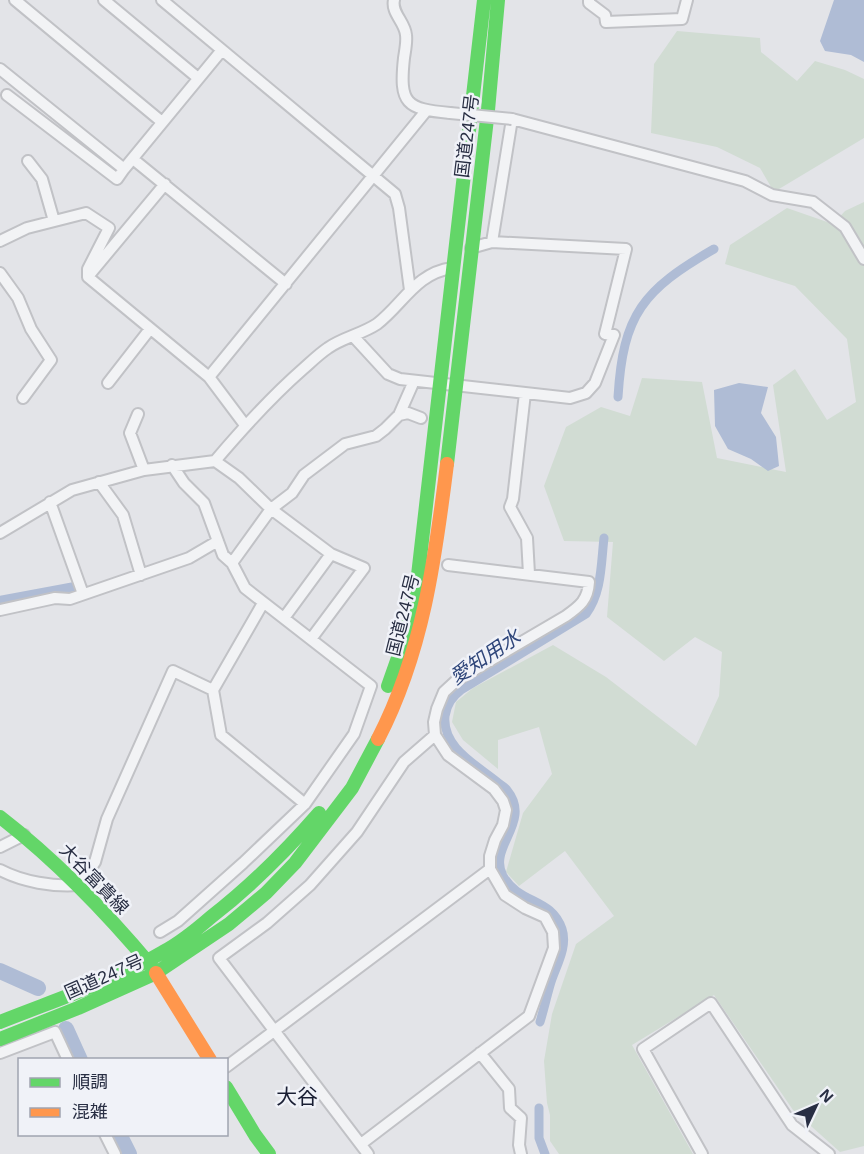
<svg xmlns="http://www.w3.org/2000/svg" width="864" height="1154" font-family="Arial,'Noto Sans JP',sans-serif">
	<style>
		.green { fill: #d1dcd3 }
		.water { fill: #afbcd5 }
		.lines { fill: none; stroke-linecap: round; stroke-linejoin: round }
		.canal { stroke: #afbcd5; stroke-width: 9 }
		.river { stroke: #afbcd5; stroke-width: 16 }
		.street-casing { stroke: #c1c2c6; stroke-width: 14 }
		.street { stroke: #f2f3f5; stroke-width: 10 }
		.fast { stroke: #63d668; stroke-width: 14 }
		.slow { stroke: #ff974d; stroke-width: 14 }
		.street-bridge-casing { stroke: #c1c2c6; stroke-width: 14; stroke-linecap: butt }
		.street-bridge { stroke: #f2f3f5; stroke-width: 10 }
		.labels { text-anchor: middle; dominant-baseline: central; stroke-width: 5; stroke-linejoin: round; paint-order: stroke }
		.street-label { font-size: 18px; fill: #282e43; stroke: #f0f2f8 }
		.water-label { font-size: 20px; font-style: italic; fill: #2f467a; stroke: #f0f2f8 }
		.quarter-label { font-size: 21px; fill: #1a1f34; stroke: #f0f2f8 }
	</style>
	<rect width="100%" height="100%" fill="#e3e4e8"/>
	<path class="green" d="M677,31L760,38L761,52L797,81L815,61L845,70L864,79V138L774,192L760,168L717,147L651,133L654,64Z
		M864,202V1146L840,1152L793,1110L714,995L632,1045L693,1154H559L550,1141V1115L547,1103L544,1061L552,1014L576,944L614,916L565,851L519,886L506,872L523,813L552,774L539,727L498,740V769L463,740L452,722L456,702L473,688L553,645L606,677L696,746L719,696L722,652L695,637L664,661L607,617L613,542L564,541L544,486L566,427L601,407L630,416L642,378L702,382L717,458L786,472L773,385L795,369L827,420L856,402L847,339L795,286L725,264L730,245L787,208L833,224L845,211Z"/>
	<path class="water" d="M834,0H864V62L851,55L825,51L820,41Z
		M739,383L768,387L761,413L776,437L779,466L768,471L751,459L728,449L715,426L714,390Z"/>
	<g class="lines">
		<path class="canal" d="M618,397C623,314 643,290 714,249
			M540,1022C544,1009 547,995 551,982C556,966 568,947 562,929C551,897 520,905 503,876C487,847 533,822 507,790C504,786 499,784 496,781C475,764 442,747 445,716C447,704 452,697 461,690L586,614C602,593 601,563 604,538
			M539,1108V1138L545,1154"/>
		<path class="river" d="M0,604L74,590
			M0,971L38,988
			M66,1029L80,1060
			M119,1134L129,1154"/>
		<defs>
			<path id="street" d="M15,0L162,122
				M104,0L198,78
				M162,0L395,194L399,208L410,290
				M394,0C391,13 405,22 406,35C407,42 405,51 404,58C399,104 406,109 450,113
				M589,0V3L605,15L606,22L682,19L687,0
				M0,69L124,169L222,50
				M7,95L117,179L124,169
				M133,159L286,284
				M28,161L42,179L54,221
				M0,241L27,228L86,213L109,228L88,269V277
				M492,242L512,119L745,181L772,195L813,202L845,227L864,259
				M0,273L18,298L31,329L51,360L23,398
				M90,274L165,184
				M88,277L209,377L245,425
				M354,337L388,374L400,379L570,398L586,393L595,383L614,335L605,334L626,249L492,242L471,248
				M209,377L426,111
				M108,383L150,329
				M525,393L513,499L510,507L527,538L529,574
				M138,414L130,433L144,470
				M399,415L414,381
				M215,461C243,428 271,397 303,369C311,362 319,354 328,348C342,338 362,334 377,324C403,304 416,273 452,268
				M99,482L123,515L141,575
				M50,502L83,594
				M0,533L72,490L144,470L215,461L239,478L271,509L331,554L364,568L311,639
				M232,563L271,509L292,493L304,475L345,444L376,436L385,429L399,415L408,413L421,418
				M263,603L213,690L221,735L305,804
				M0,610L55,598L70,599L189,558L218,541
				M284,618L331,554
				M0,847L24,835
				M0,870C23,882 53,887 79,885L95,862L107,819L173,671L213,690
				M160,932L178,921L243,863L305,804L354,734L371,686L245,588L232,563L223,555L204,503L184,483L172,465
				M0,1053L55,1032L68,1060
				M480,1053L509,1089L510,1108L521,1118L519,1145L521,1154
				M226,1067L490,869
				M105,1134L115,1154
				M361,1144L529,1016L554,948L553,932L545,917L525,908L505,895L490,869V856L495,840L503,825L506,810L503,801L494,789L448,755L435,735L434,722L437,709L444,692L457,680L566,616C580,606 588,600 589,582L448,565
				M368,1154L219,958L267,923L310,885L357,832L404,762L435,735
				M702,1154L643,1049L711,1003L792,1125L829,1154"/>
		</defs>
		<use href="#street" class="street-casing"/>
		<use href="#street" class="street"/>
		<path class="fast" d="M447,464L488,110L498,0
			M388,686L406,635L417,584L484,0
			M0,817C57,861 106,912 152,967
			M0,1022C55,1000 112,982 163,952C180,943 196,930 211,917C251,886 286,851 319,813
			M0,1039L78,1008L156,973L229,924L266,893L295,863L352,788L378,739
			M226,1087L255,1135L269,1154"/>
		<path class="slow" d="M378,739C423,652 435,560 447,464
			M156,973L210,1060"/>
		<defs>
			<path id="street-bridge" d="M450,113L512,119"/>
		</defs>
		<use href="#street-bridge" class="street-bridge-casing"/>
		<use href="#street-bridge" class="street-bridge"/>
	</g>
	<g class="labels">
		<g class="street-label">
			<text transform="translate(467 136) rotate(-83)">国道247号</text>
			<text transform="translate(403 615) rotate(-76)">国道247号</text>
			<text transform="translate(94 879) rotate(46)">大谷富貴線</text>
			<text transform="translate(104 977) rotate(-24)">国道247号</text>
		</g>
		<g class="water-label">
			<text transform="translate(485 657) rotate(-34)">愛知用水</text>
		</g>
		<g class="quarter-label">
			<text x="297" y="1096">大谷</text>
		</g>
	</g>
	<rect x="18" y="1058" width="210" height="78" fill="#f0f2f8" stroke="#a0a4b0" stroke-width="1.5"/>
	<rect x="30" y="1078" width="30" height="9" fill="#63d668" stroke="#a0a4b0" stroke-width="1.5"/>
	<text x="72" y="1088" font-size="18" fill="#282e43">順調</text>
	<rect x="30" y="1108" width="30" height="9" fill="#ff974d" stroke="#a0a4b0" stroke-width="1.5"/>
	<text x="72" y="1118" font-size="18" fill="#282e43">混雑</text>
	<g transform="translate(816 1106) rotate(46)" stroke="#f0f2f8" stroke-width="4.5" paint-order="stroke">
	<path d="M0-4.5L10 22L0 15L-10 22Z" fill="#282e43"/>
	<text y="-9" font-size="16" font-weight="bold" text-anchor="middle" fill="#282e43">N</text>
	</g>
</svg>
